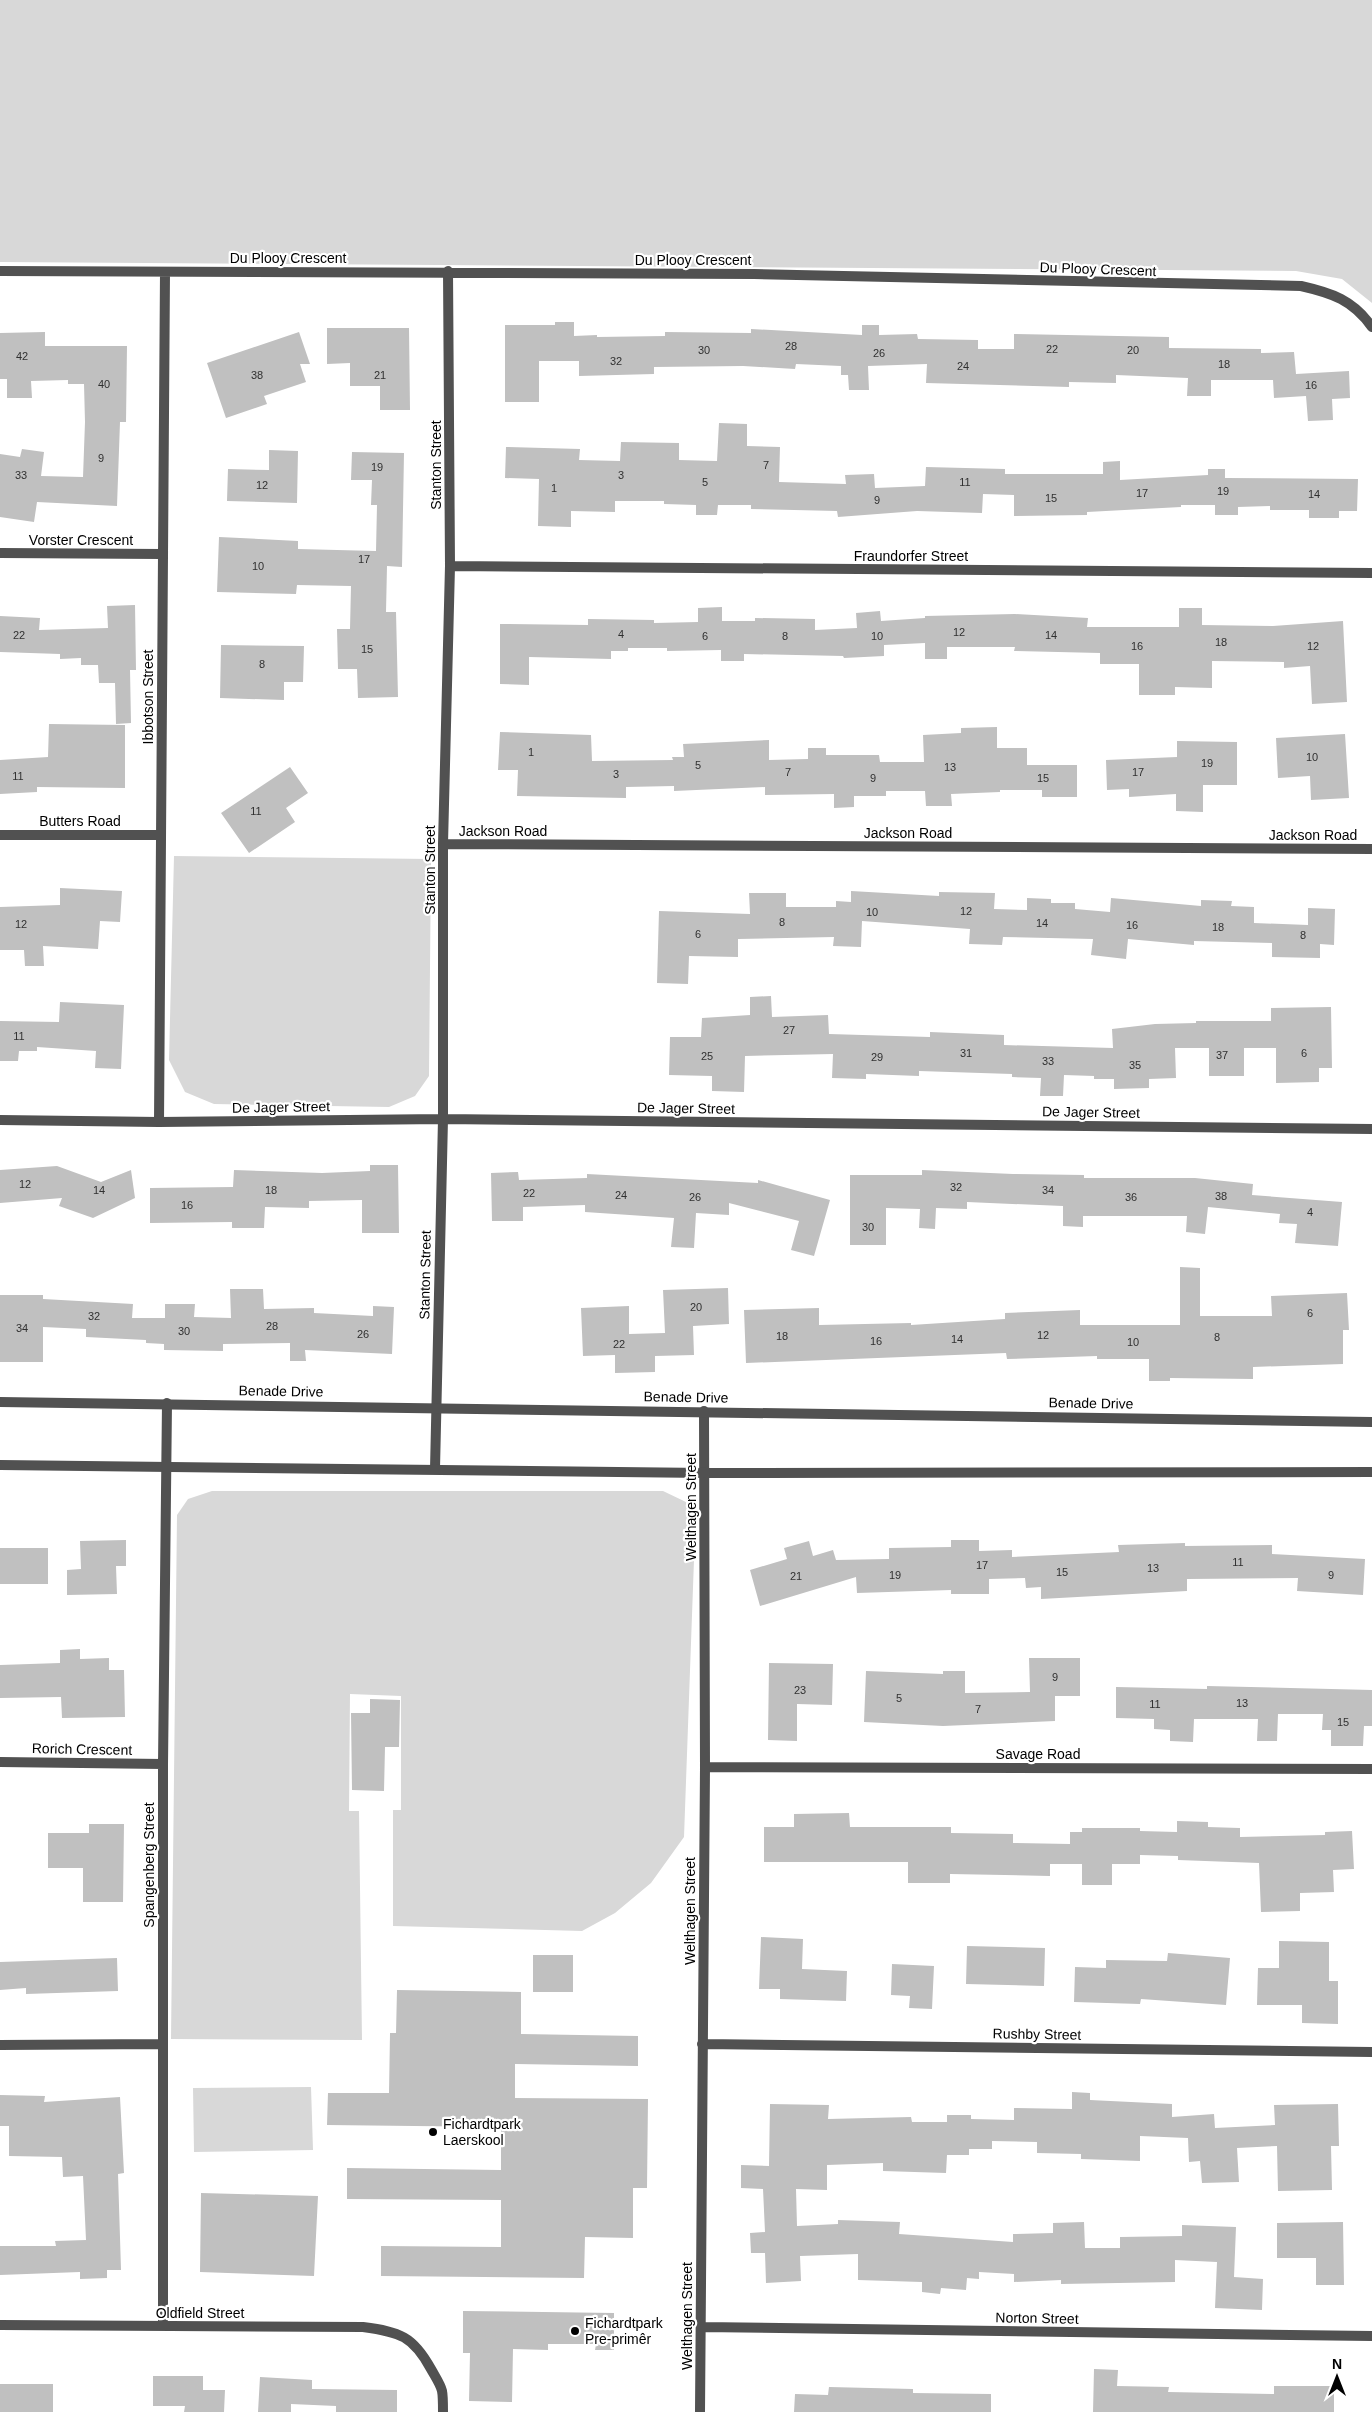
<svg xmlns="http://www.w3.org/2000/svg" width="1372" height="2412" font-family="Helvetica,sans-serif">
	<style>
		.green { fill: #d8d8d8 }
		.building { fill: #c0c0c0 }
		.lines { fill: none; stroke-linecap: round; stroke-linejoin: round }
		.minor { stroke: #515151; stroke-width: 10 }
		.tertiary { stroke: #515151; stroke-width: 10 }
		.poi-dot { fill: #000; stroke: #fff; stroke-width: 2 }
		.labels { text-anchor: middle; dominant-baseline: central; stroke-width: 4.5; stroke-linejoin: round; paint-order: stroke }
		.number-label { font-size: 11px; fill: #303030 }
		.street-label { font-size: 14px; fill: #000; stroke: #fff }
		.poi-label { font-size: 14px; fill: #000; stroke: #fff; text-anchor: start }
	</style>
	<rect width="100%" height="100%" fill="#fff"/>
	<path class="green" d="M0,0H1372V303L1342,279L1296,271L0,262Z
		M174,856L431,859L429,1076L415,1096L389,1107L214,1104L185,1092L169,1060Z
		M212,1491H663L686,1502L695,1532L684,1837L651,1883L615,1913L582,1931L393,1926V1810H401V1696L350,1694L349,1811H359L362,2040L171,2039L177,1515L188,1499Z
		M311,2087L313,2150L194,2152L193,2088Z"/>
	<path class="building" d="M555,322H574V336L597,335V337L665,336V332L751,333V329L862,335V325H879V335L917,334L918,339L978,340V349H1014V334L1169,337V348L1261,349V353L1294,352L1296,374L1349,371L1350,398L1332,399L1333,420L1308,421L1306,396L1274,398L1273,380H1211V396H1187L1188,378L1116,375V383L1069,382V387L926,383L927,364L868,366L869,390H849L848,375H841V366L796,364L795,369L743,366L654,367V374L579,376V361H539V402H505V325H555Z
		M327,328H409L410,410H380V386H350V363L327,364Z
		M45,332V346H127L126,422H120L117,506L37,502L34,522L0,517V454L20,457L22,449L44,452L41,476L83,477L85,422L84,384H68V380L31,381L32,398H7V379H0V333Z
		M299,332L310,364H300L306,382L264,396L267,404L226,418L207,363Z
		M719,423L747,424V446L780,447L779,482L846,484L845,475L874,474L875,488L925,486L926,467L1005,469V474H1103V462L1120,461V480L1208,475V469H1225V478L1358,479L1357,511H1339V518H1309V510H1270V506L1238,507V515H1215V505H1181V507L1087,512V515L1014,516V495L983,494L982,513L917,511L838,517L837,511L751,509V505H718L717,515H696V505L664,504V501H615V512L571,511V527L538,526L539,479L505,478L506,447L580,449L579,460L620,461L621,442L679,443V460L717,461Z
		M269,450L298,451L297,503L227,501L228,469L269,470Z
		M352,452L404,453L402,567L387,566L386,612H396L398,697L358,698L357,669H338L337,629H350L351,586L297,585L296,594L217,592L219,537L298,541V549L376,551L377,505H371L372,480H351Z
		M135,605L136,670H130L131,723L116,724L115,683H99L98,665H81V658L60,659V654L0,652V616L40,618L39,630L108,628L107,606Z
		M722,607V621H755V618L815,619V630L857,628L856,613L880,611L881,621L925,618V616L1015,614L1088,618L1087,627H1179V608H1202V625L1273,626L1343,621L1347,702L1312,704L1310,666L1284,668V662L1212,661V688L1175,687V695H1139V664H1100V653L1014,651L1015,647H947V659H925V643L884,645V656L844,658L843,656L744,654V661H721V650L667,651V648H628V651H611V659L529,657V685L500,684V624L588,625V619L654,620V623L698,622V608Z
		M221,645L304,646L303,682H284V700L220,698Z
		M49,724L125,725V788L37,787V792L0,794V760L48,757Z
		M997,727V748H1027V765H1077V797H1042V790H1000V792L951,794L952,806H926L925,791H886V796H854V807L834,808V794L765,795V787L674,791V786L626,787V798L517,796L518,770H498L500,732L591,735L592,761L673,760L672,757H684L683,744L769,740V760L808,759V748H826V755H879L880,762H924L923,735L961,733V728Z
		M1345,734L1349,798L1311,800L1310,776L1278,778L1276,738Z
		M1177,741L1237,742V785H1203V812L1176,811V794L1129,797V789L1107,790L1106,760L1177,757Z
		M290,767L308,793L286,808L295,822L249,853L221,813Z
		M60,888L122,891L120,922L100,921L98,949L43,946L44,966H25L24,950H0V907L60,905Z
		M851,891L939,896V892L995,893L994,909L1027,910V898L1051,899V903H1075V909L1110,912L1111,898L1201,906V900L1232,901L1231,906L1254,907V923L1308,925V908L1335,909L1334,945L1320,944V958L1272,957V943L1194,941V945L1128,939L1126,959L1091,955L1093,939L1003,937L1002,945L969,944L970,929L862,921L861,947L833,946L834,937L738,939V957L689,956L688,984L657,983L659,911L750,914L749,893H786V907H836V901L851,902Z
		M771,996L772,1017L828,1015L829,1034L930,1037V1032L1004,1035V1045L1113,1048L1112,1029L1155,1024L1196,1023V1021H1271V1008L1331,1007L1332,1068H1319V1082L1276,1083V1048H1244V1076H1209V1048H1175L1176,1078L1149,1079V1088L1114,1089V1079H1094V1076L1064,1075L1063,1096H1040L1041,1078L1012,1077V1074L919,1071V1076L866,1074V1079L832,1078L833,1054L745,1056L744,1092L712,1091V1076L669,1075L670,1037H701L702,1018L750,1015V997Z
		M60,1002L124,1005L121,1069L95,1068L96,1051L37,1047V1051H19L18,1061H0V1021L59,1022Z
		M370,1165H398L399,1233H362V1200L309,1201V1208L265,1207L264,1228H232V1222L150,1223V1188L233,1187L234,1170L322,1173L370,1171Z
		M57,1166L101,1182L131,1170L135,1198L93,1218L59,1206L62,1198L0,1203V1170Z
		M922,1170L1013,1174L1084,1175V1178H1195L1253,1184L1252,1195L1342,1202L1338,1246L1295,1243L1297,1224L1279,1223L1280,1214L1208,1207L1205,1234L1186,1232L1187,1216H1083V1227L1063,1226V1206L967,1202V1209L936,1208L935,1229L919,1228L920,1209L886,1208V1245H850V1175H922Z
		M518,1172L519,1180L587,1178V1174L758,1183V1180L830,1200L814,1256L791,1250L799,1221L729,1203V1215L696,1213L694,1248L671,1247L674,1218L585,1212V1205L523,1207V1221H492L491,1173Z
		M1180,1267L1200,1268V1316H1272L1271,1296L1347,1293L1349,1330H1343V1364L1253,1367V1379L1170,1378V1381H1149V1359H1097V1356L1007,1359L1006,1353L746,1363L744,1310L819,1308V1325L911,1323V1325L1005,1319V1313L1080,1310V1325H1180Z
		M728,1288L729,1324L693,1326L694,1355L655,1356V1372L615,1373V1355L583,1356L581,1308L629,1306V1334L665,1333L663,1290Z
		M230,1289H263L264,1309L314,1308V1313L373,1316V1306L394,1307L392,1354L305,1350L306,1361H290V1343L223,1344V1351L164,1350V1344L146,1343V1340L86,1337V1329L43,1327V1362H0V1295H43V1299L133,1304L132,1318H165V1304H195L194,1317L231,1318Z
		M126,1540V1566H116L117,1594L67,1595V1570L81,1569L80,1541Z
		M951,1540H979V1551L1012,1550V1557L1119,1552L1118,1545L1185,1543V1546L1272,1545V1554L1365,1559L1363,1595L1297,1591L1298,1578L1187,1579V1591L1041,1599V1587L1026,1588L1025,1578L989,1579V1594H951V1590L857,1593L856,1577L760,1606L750,1570L787,1559L784,1548L809,1541L813,1556L833,1550L836,1560L889,1559V1548L951,1547Z
		M0,1548H48V1584H0Z
		M80,1649V1659L109,1658V1670H124L125,1717L62,1718L61,1697L0,1698V1665L60,1663V1650Z
		M1029,1658H1080V1696H1055V1721L943,1726L864,1722L866,1671L943,1674V1671H965V1693L1030,1692Z
		M769,1663L833,1664L832,1705L797,1704V1741L768,1740Z
		M1207,1686L1372,1690V1726H1364L1363,1746H1331V1730H1322L1323,1714H1278L1277,1741H1257L1258,1719H1194L1193,1742L1170,1741V1730L1154,1729V1719L1116,1718V1687L1207,1689Z
		M370,1699L400,1700L399,1747H385L384,1791L352,1790L351,1713H370Z
		M849,1813L850,1827H951V1833L1013,1834V1843L1070,1844V1832H1082V1828H1140V1831L1177,1832V1821L1208,1822V1827L1240,1828V1837L1325,1835V1832L1352,1831L1354,1869L1333,1870L1334,1892L1300,1893V1911L1261,1912L1259,1863L1178,1860V1856L1140,1855V1864H1112V1885H1082V1864H1050V1876L950,1874V1883H908V1862H764V1827H794V1814Z
		M89,1824H124L123,1902H83V1868H48V1833H89Z
		M761,1937L803,1939L802,1969L847,1971L846,2001L780,1999V1989H759Z
		M1279,1941L1329,1942V1981H1338V2024L1302,2023V2005H1257L1258,1968H1279Z
		M967,1946L1045,1948L1044,1986L966,1984Z
		M1168,1953L1230,1958L1226,2005L1141,1999L1140,2004L1074,2002L1075,1967L1106,1968V1960L1167,1961Z
		M533,1955H573V1992H533Z
		M117,1958L118,1991L26,1994V1988L0,1990V1962Z
		M892,1964L934,1966L932,2009L909,2008L910,1996L891,1995Z
		M397,1990L521,1992V2034L638,2036V2066L515,2064V2098L648,2099L647,2188H633V2238L585,2237L584,2278L381,2276V2246L501,2247V2200L347,2199V2168L501,2170V2127L327,2125L328,2093H389L390,2033H396Z
		M1072,2092L1090,2093V2100L1172,2104V2117L1214,2114L1215,2128L1275,2125L1274,2105L1338,2104L1339,2146H1331L1332,2190L1278,2191L1277,2146L1237,2148L1239,2182L1202,2183L1200,2161L1189,2162L1188,2138L1140,2136V2161L1081,2159V2154L1037,2153V2142L992,2141V2149H969V2155H947L946,2173L883,2171V2163L827,2165V2190L796,2189L797,2226L838,2224V2220L900,2222L899,2234L1013,2242V2234L1053,2233V2223L1084,2222L1085,2248H1120V2237L1182,2236V2225L1236,2227L1234,2277L1263,2279L1262,2310L1215,2308L1217,2262L1175,2260V2282L1061,2284V2280L1014,2282V2274L979,2272V2279L967,2278L966,2290L941,2288L940,2294L922,2292V2282L858,2280V2254L800,2256L801,2281L766,2283L765,2253H751L750,2233L765,2232L763,2189L741,2188V2165L769,2166L770,2104L829,2105L828,2119L911,2117L912,2122H947V2115H971V2119L1014,2120V2108L1072,2109Z
		M0,2095L45,2096L44,2102L120,2097L124,2173L118,2174L121,2270H107V2278L80,2279V2272L0,2275V2246H56L55,2241L86,2240L83,2176L63,2177L62,2157L9,2156V2126H0Z
		M201,2193L318,2196L314,2276L200,2272Z
		M1343,2222L1344,2285H1316V2258H1277V2223Z
		M463,2311L614,2313V2350H595L596,2344H548V2350L513,2349L512,2402L469,2401L470,2353H463Z
		M1094,2369L1118,2370L1117,2386L1169,2387L1168,2392L1274,2394V2386H1334V2412H1093Z
		M153,2376H203V2390H225L224,2412H184L185,2406H153Z
		M260,2377L312,2380V2389L397,2390V2412H336V2406L291,2404V2412H258Z
		M0,2384H53V2412H0Z
		M829,2387L913,2389V2393L991,2394V2412H794L795,2394L828,2395Z"/>
	<g class="lines">
		<path class="minor" d="M0,271L754,274L1301,286C1332,293 1353,300 1372,327
			M0,553L162,554
			M450,566L1372,573
			M0,835H161
			M443,844L1372,849
			M0,1120L159,1122L443,1119L1372,1129
			M159,1122L165,272
			M435,1469L443,1119V844L450,566L448,271
			M0,1762L163,1764
			M705,1767L1372,1769
			M702,2044L1372,2052
			M0,2045L163,2044
			M0,2325L363,2327C400,2332 413,2336 431,2369C443,2390 443,2387 443,2412
			M163,2326V1764L167,1403
			M701,2327L1372,2336
			M700,2412L705,1767L704,1411"/>
		<path class="tertiary" d="M0,1402L1372,1422
			M0,1465L706,1473L1372,1472"/>
	</g>
	<g class="poi-dot">
		<circle cx="433" cy="2132" r="5"/>
		<circle cx="575" cy="2331" r="5"/>
	</g>
	<g class="labels">
		<g class="number-label">
			<text x="791" y="346">28</text>
			<text x="1052" y="349">22</text>
			<text x="704" y="350">30</text>
			<text x="1133" y="350">20</text>
			<text x="879" y="353">26</text>
			<text x="22" y="356">42</text>
			<text x="616" y="361">32</text>
			<text x="1224" y="364">18</text>
			<text x="963" y="366">24</text>
			<text x="257" y="375">38</text>
			<text x="380" y="375">21</text>
			<text x="104" y="384">40</text>
			<text x="1311" y="385">16</text>
			<text x="101" y="458">9</text>
			<text x="766" y="465">7</text>
			<text x="377" y="467">19</text>
			<text x="21" y="475">33</text>
			<text x="621" y="475">3</text>
			<text x="705" y="482">5</text>
			<text x="965" y="482">11</text>
			<text x="262" y="485">12</text>
			<text x="554" y="488">1</text>
			<text x="1223" y="491">19</text>
			<text x="1142" y="493">17</text>
			<text x="1314" y="494">14</text>
			<text x="1051" y="498">15</text>
			<text x="877" y="500">9</text>
			<text x="364" y="559">17</text>
			<text x="258" y="566">10</text>
			<text x="959" y="632">12</text>
			<text x="621" y="634">4</text>
			<text x="19" y="635">22</text>
			<text x="1051" y="635">14</text>
			<text x="705" y="636">6</text>
			<text x="785" y="636">8</text>
			<text x="877" y="636">10</text>
			<text x="1221" y="642">18</text>
			<text x="1137" y="646">16</text>
			<text x="1313" y="646">12</text>
			<text x="367" y="649">15</text>
			<text x="262" y="664">8</text>
			<text x="531" y="752">1</text>
			<text x="1312" y="757">10</text>
			<text x="1207" y="763">19</text>
			<text x="698" y="765">5</text>
			<text x="950" y="767">13</text>
			<text x="788" y="772">7</text>
			<text x="1138" y="772">17</text>
			<text x="616" y="774">3</text>
			<text x="18" y="776">11</text>
			<text x="873" y="778">9</text>
			<text x="1043" y="778">15</text>
			<text x="256" y="811">11</text>
			<text x="966" y="911">12</text>
			<text x="872" y="912">10</text>
			<text x="782" y="922">8</text>
			<text x="1042" y="923">14</text>
			<text x="21" y="924">12</text>
			<text x="1132" y="925">16</text>
			<text x="1218" y="927">18</text>
			<text x="698" y="934">6</text>
			<text x="1303" y="935">8</text>
			<text x="789" y="1030">27</text>
			<text x="19" y="1036">11</text>
			<text x="966" y="1053">31</text>
			<text x="1304" y="1053">6</text>
			<text x="1222" y="1055">37</text>
			<text x="707" y="1056">25</text>
			<text x="877" y="1057">29</text>
			<text x="1048" y="1061">33</text>
			<text x="1135" y="1065">35</text>
			<text x="25" y="1184">12</text>
			<text x="956" y="1187">32</text>
			<text x="99" y="1190">14</text>
			<text x="271" y="1190">18</text>
			<text x="1048" y="1190">34</text>
			<text x="529" y="1193">22</text>
			<text x="621" y="1195">24</text>
			<text x="1221" y="1196">38</text>
			<text x="695" y="1197">26</text>
			<text x="1131" y="1197">36</text>
			<text x="187" y="1205">16</text>
			<text x="1310" y="1212">4</text>
			<text x="868" y="1227">30</text>
			<text x="696" y="1307">20</text>
			<text x="1310" y="1313">6</text>
			<text x="94" y="1316">32</text>
			<text x="272" y="1326">28</text>
			<text x="22" y="1328">34</text>
			<text x="184" y="1331">30</text>
			<text x="363" y="1334">26</text>
			<text x="1043" y="1335">12</text>
			<text x="782" y="1336">18</text>
			<text x="1217" y="1337">8</text>
			<text x="957" y="1339">14</text>
			<text x="876" y="1341">16</text>
			<text x="1133" y="1342">10</text>
			<text x="619" y="1344">22</text>
			<text x="1238" y="1562">11</text>
			<text x="982" y="1565">17</text>
			<text x="1153" y="1568">13</text>
			<text x="1062" y="1572">15</text>
			<text x="895" y="1575">19</text>
			<text x="1331" y="1575">9</text>
			<text x="796" y="1576">21</text>
			<text x="1055" y="1677">9</text>
			<text x="800" y="1690">23</text>
			<text x="899" y="1698">5</text>
			<text x="1242" y="1703">13</text>
			<text x="1155" y="1704">11</text>
			<text x="978" y="1709">7</text>
			<text x="1343" y="1722">15</text>
		</g>
		<g class="street-label">
			<text x="288" y="258">Du Plooy Crescent</text>
			<text x="693" y="260">Du Plooy Crescent</text>
			<text transform="translate(1098 269) rotate(2)">Du Plooy Crescent</text>
			<text transform="translate(436 465) rotate(-90)">Stanton Street</text>
			<text x="81" y="540">Vorster Crescent</text>
			<text x="911" y="556">Fraundorfer Street</text>
			<text transform="translate(148 697) rotate(-90)">Ibbotson Street</text>
			<text x="80" y="821">Butters Road</text>
			<text x="503" y="831">Jackson Road</text>
			<text x="908" y="833">Jackson Road</text>
			<text x="1313" y="835">Jackson Road</text>
			<text transform="translate(430 870) rotate(-90)">Stanton Street</text>
			<text transform="translate(281 1107) rotate(-1)">De Jager Street</text>
			<text transform="translate(686 1108) rotate(1)">De Jager Street</text>
			<text transform="translate(1091 1112) rotate(1)">De Jager Street</text>
			<text transform="translate(425 1275) rotate(-89)">Stanton Street</text>
			<text transform="translate(281 1391) rotate(1)">Benade Drive</text>
			<text transform="translate(686 1397) rotate(1)">Benade Drive</text>
			<text transform="translate(1091 1403) rotate(1)">Benade Drive</text>
			<text transform="translate(691 1507) rotate(-90)">Welthagen Street</text>
			<text transform="translate(82 1749) rotate(1)">Rorich Crescent</text>
			<text x="1038" y="1754">Savage Road</text>
			<text transform="translate(149 1865) rotate(-90)">Spangenberg Street</text>
			<text transform="translate(690 1911) rotate(-90)">Welthagen Street</text>
			<text transform="translate(1037 2034) rotate(1)">Rushby Street</text>
			<text x="200" y="2313">Oldfield Street</text>
			<text transform="translate(687 2316) rotate(-90)">Welthagen Street</text>
			<text transform="translate(1037 2318) rotate(1)">Norton Street</text>
		</g>
		<g class="poi-label">
			<text x="443" y="2124">Fichardtpark<tspan x="443" dy="16">Laerskool</tspan></text>
			<text x="585" y="2323">Fichardtpark<tspan x="585" dy="16">Pre-primêr</tspan></text>
		</g>
	</g>
	<g transform="translate(1337 2377)" stroke="#ffffff" stroke-width="4" paint-order="stroke">
	<path d="M0-4L9 19L0 12L-9 19Z" fill="#000000"/>
	<text y="-8" font-size="14" font-weight="bold" text-anchor="middle" fill="#000000">N</text>
	</g>
</svg>
